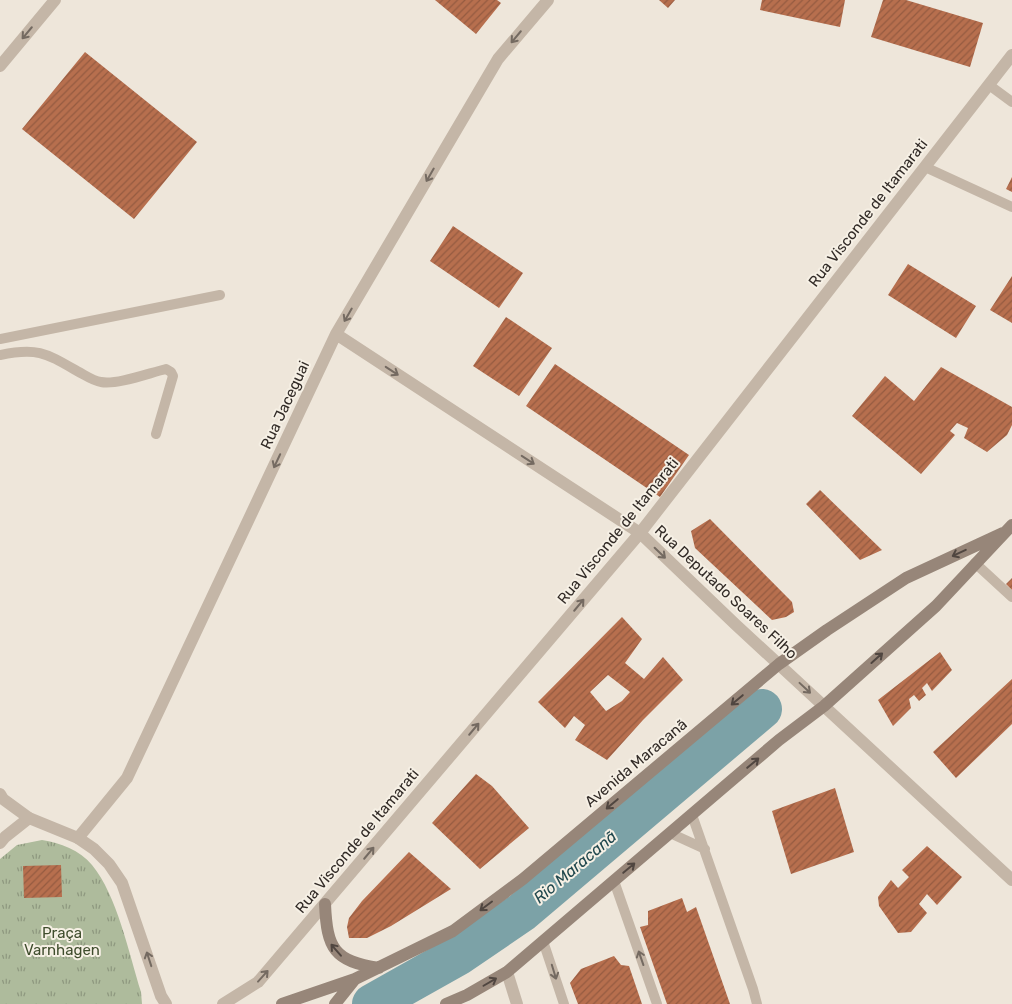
<svg xmlns="http://www.w3.org/2000/svg" width="1012" height="1004" font-family="Rubik,sans-serif">
	<style>
		.park { fill: url(#park-tufts) }
		.lines { fill: none; stroke-linecap: round; stroke-linejoin: round }
		.river { stroke: #7ca2a7; stroke-width: 40 }
		.building { fill: url(#building-hatch); fill-rule: evenodd }
		.service { stroke: #c4b6a7; stroke-width: 10 }
		.minor { stroke: #c4b6a7; stroke-width: 12 }
		.tertiary { stroke: #c4b6a7; stroke-width: 12 }
		.secondary { stroke: #978679; stroke-width: 12 }
		.oneway { stroke: #746a61 }
		.oneway2 { stroke: #504640 }
		.labels { text-anchor: middle; dominant-baseline: central; stroke-width: 4; stroke-linejoin: round; paint-order: stroke }
		.street-label { font-size: 15px; fill: #322b27; stroke: #f6f0e5 }
		.park-label { font-size: 15px; fill: #3f4d2d; stroke: #f6f0e5 }
		.water-label { font-size: 16px; font-style: italic; fill: #21484e; stroke: #f6f0e5 }
	</style>
	<defs>
		<pattern id="park-tufts" width="24" height="20" patternUnits="userSpaceOnUse" patternTransform="scale(1.25)"><rect width="24" height="20" fill="#aebb9c"/><path d="M3 7l-1-3M5 7V3M7 7l1-3M15 17l-1-3M17 17v-4M19 17l1-3" fill="none" stroke="#8e987f"/></pattern>
		<pattern id="building-hatch" width="6" height="6" patternUnits="userSpaceOnUse" patternTransform="scale(1.25)"><rect width="6" height="6" fill="#b76f4e"/><path d="M-1 1l2-2M0 6l6-6M5 7l2-2" fill="none" stroke="#955b41"/></pattern>
	</defs>
	<rect width="100%" height="100%" fill="#eee6da"/>
	<path class="park" d="M42,840C60,843 80,850 92,865C117,895 129,954 141,992L142,1004H0V859L17,845Z"/>
	<g class="lines">
		<path class="river" d="M372,1004L459,955L522,912L762,709"/>
	</g>
	<path class="building" d="M435,0H497L501,3L476,34Z
		M659,0H675L668,8Z
		M762,0H845L840,27L760,10Z
		M883,0H906L983,23L970,67L871,37Z
		M85,52L197,142L134,219L22,129Z
		M1012,177V192L1006,189Z
		M453,226L523,273L499,308L430,261Z
		M908,264L976,306L956,338L888,295Z
		M1012,276V323L990,310Z
		M506,317L552,348L519,396L473,366Z
		M555,364L689,455L660,497L526,406Z
		M941,367L1012,407V425L1007,435L987,452L964,438L968,428L957,423L950,431L955,435L921,474L852,416L885,376L914,401Z
		M820,490L882,550L860,560L806,504Z
		M710,519L792,602L794,612L786,617L772,620L695,548L691,531Z
		M1012,578V590L1006,584Z
		M622,617L642,639L625,663L644,679L663,657L683,680L643,720L607,760L575,740L585,725L574,716L565,728L538,702ZM608,675L630,692L622,701L606,711L590,692Z
		M940,652L952,670L932,691L927,683L922,688L926,695L919,701L914,695L909,699L911,708L893,726L878,700Z
		M1012,679V724L956,778L933,752Z
		M476,774L492,786L529,828L480,869L432,823Z
		M835,788L854,852L791,874L772,811Z
		M927,846L962,877L937,905L927,894L919,904L927,913L911,932L898,933L879,906L878,897L891,880L898,888L909,877L902,870Z
		M409,852L451,889L391,926L367,938H349L347,927L349,918L362,901Z
		M61,865L62,897L24,898L23,866Z
		M682,898L687,912L696,907L730,1004H667L640,927L648,925V911Z
		M614,956L621,965L629,966L642,1004H578L570,983L581,969Z"/>
	<g class="lines">
		<path class="service" d="M989,85L1012,102
			M925,167L1012,207
			M0,339L220,295
			M0,355C37,347 46,353 77,371C85,375 93,381 101,382C117,385 149,373 166,369L171,372L173,376L156,434
			M975,563L1012,597
			M692,815L753,989L757,1004
			M670,833L705,849
			M614,881L657,1004
			M543,941L564,1004"/>
		<path class="minor" d="M0,66L55,0
			M336,334L640,533L735,624L1012,880
			M78,838L127,778L336,334L498,59L548,0
			M0,843L5,837L29,818
			M507,972L517,1004
			M223,1004L258,982L640,533L1012,55"/>
		<path class="tertiary" d="M0,794L3,799L29,818L78,838L94,849L109,864L122,883L161,996L166,1004"/>
		<path class="secondary" d="M325,904C327,949 334,961 379,968
			M282,1004L355,979L453,931L523,879L779,664L827,630L906,578L1003,533
			M335,1004L355,979
			M446,1004L467,995L507,972L779,740L824,706L936,606L1012,525"/>
	</g>
	<defs><path id="oneway-shaft" d="M-6 0H5M1.5-3L5.5 0L1.5 3" fill="none" stroke-width="1.6" stroke-linecap="round" stroke-linejoin="round" transform="scale(1.25)"/></defs>
	<g class="oneway">
		<use href="#oneway-shaft" transform="translate(27 33) rotate(130)"/>
		<use href="#oneway-shaft" transform="translate(516 37) rotate(130)"/>
		<use href="#oneway-shaft" transform="translate(430 175) rotate(120)"/>
		<use href="#oneway-shaft" transform="translate(348 315) rotate(120)"/>
		<use href="#oneway-shaft" transform="translate(392 371) rotate(33)"/>
		<use href="#oneway-shaft" transform="translate(528 460) rotate(33)"/>
		<use href="#oneway-shaft" transform="translate(277 461) rotate(115)"/>
		<use href="#oneway-shaft" transform="translate(660 553) rotate(44)"/>
		<use href="#oneway-shaft" transform="translate(579 605) rotate(-50)"/>
		<use href="#oneway-shaft" transform="translate(805 688) rotate(43)"/>
		<use href="#oneway-shaft" transform="translate(474 729) rotate(-50)"/>
		<use href="#oneway-shaft" transform="translate(369 853) rotate(-50)"/>
		<use href="#oneway-shaft" transform="translate(641 958) rotate(-109)"/>
		<use href="#oneway-shaft" transform="translate(149 959) rotate(-108)"/>
		<use href="#oneway-shaft" transform="translate(554 972) rotate(73)"/>
		<use href="#oneway-shaft" transform="translate(263 976) rotate(-48)"/>
	</g>
	<g class="oneway2">
		<use href="#oneway-shaft" transform="translate(959 553) rotate(155)"/>
		<use href="#oneway-shaft" transform="translate(877 658) rotate(-42)"/>
		<use href="#oneway-shaft" transform="translate(737 700) rotate(140)"/>
		<use href="#oneway-shaft" transform="translate(753 763) rotate(-40)"/>
		<use href="#oneway-shaft" transform="translate(612 804) rotate(140)"/>
		<use href="#oneway-shaft" transform="translate(629 868) rotate(-40)"/>
		<use href="#oneway-shaft" transform="translate(486 906) rotate(143)"/>
		<use href="#oneway-shaft" transform="translate(336 950) rotate(-131)"/>
		<use href="#oneway-shaft" transform="translate(490 982) rotate(-30)"/>
	</g>
	<g class="labels">
		<g class="street-label">
			<text transform="translate(868 213) rotate(-52)">Rua Visconde de Itamarati</text>
			<text transform="translate(285 405) rotate(-65)">Rua Jaceguai</text>
			<text transform="translate(618 531) rotate(-51)">Rua Visconde de Itamarati</text>
			<text transform="translate(726 592) rotate(43)">Rua Deputado Soares Filho</text>
			<text transform="translate(636 763) rotate(-40)">Avenida Maracanã</text>
			<text transform="translate(357 841) rotate(-50)">Rua Visconde de Itamarati</text>
		</g>
		<g class="park-label">
			<text x="62" y="933">Praça<tspan x="62" dy="17">Varnhagen</tspan></text>
		</g>
		<g class="water-label">
			<text transform="translate(575 867) rotate(-40)">Rio Maracanã</text>
		</g>
	</g>
</svg>
